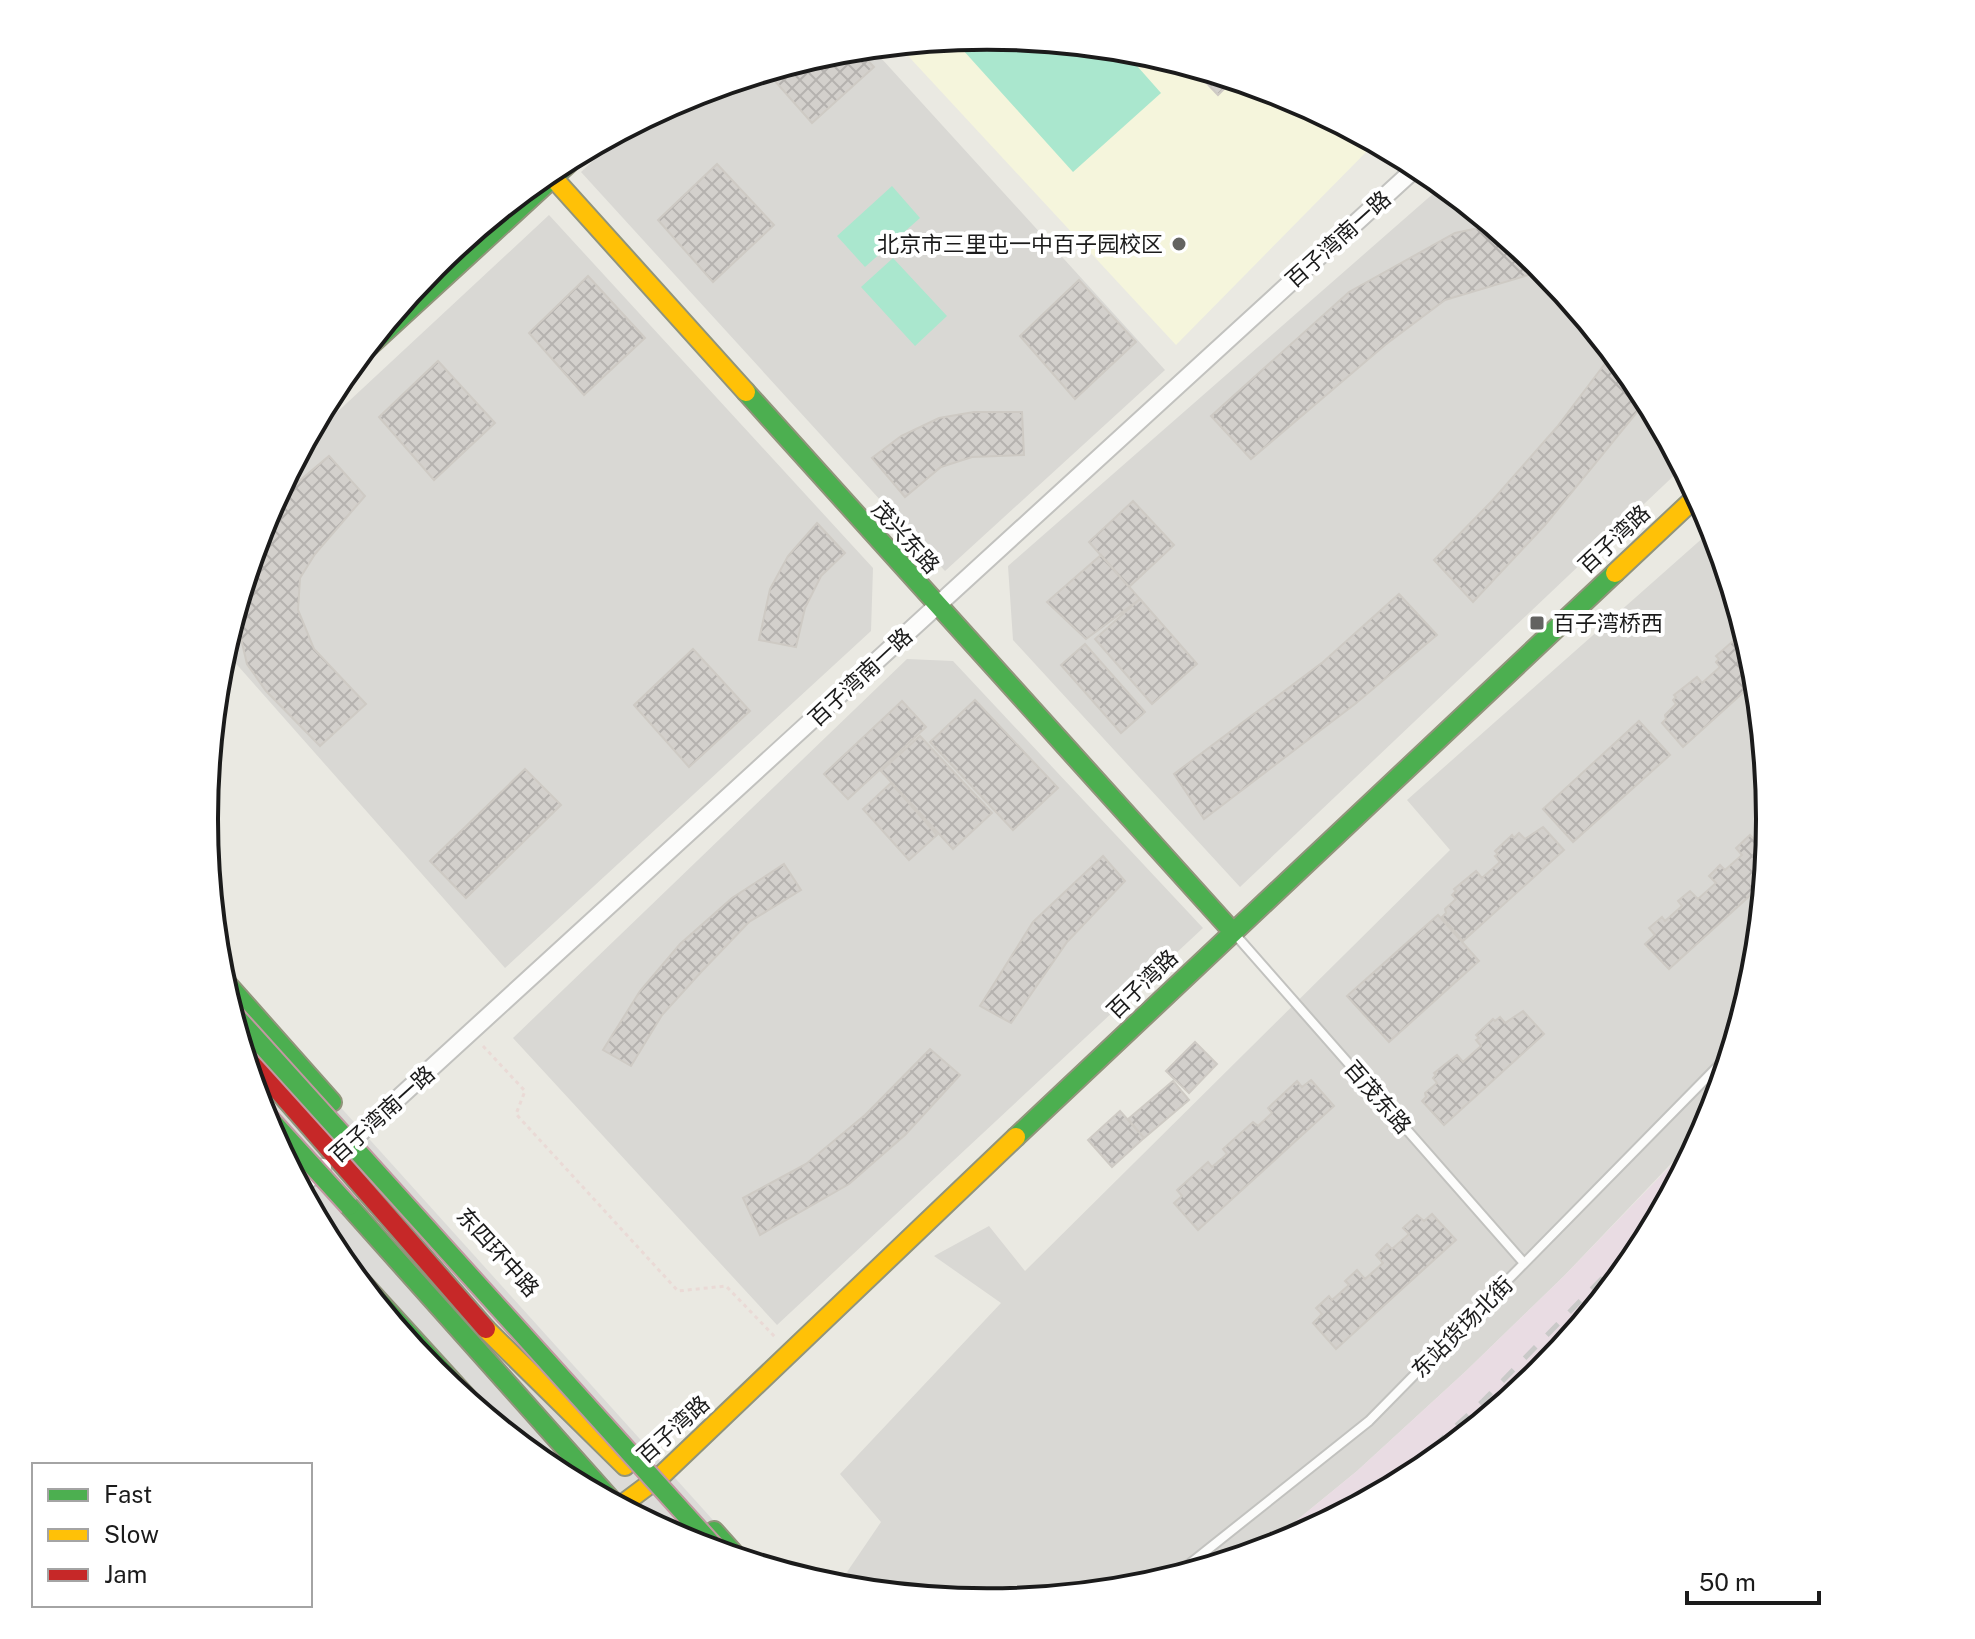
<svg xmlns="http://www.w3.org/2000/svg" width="1975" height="1639" font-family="'Public Sans','Noto Sans SC',sans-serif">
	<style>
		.residential { fill: #d9d8d4 }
		.education { fill: #f5f5dc }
		.railway { fill: #e9dce3 }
		.pitch { fill: #aae7ce }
		.pier { fill: #dcdbd8 }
		.building { fill: url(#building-cross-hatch); stroke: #cecac4; stroke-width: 2 }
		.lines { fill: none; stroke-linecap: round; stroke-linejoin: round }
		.lane-casing { stroke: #c2c2bf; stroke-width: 12 }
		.street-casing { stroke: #c2c2bf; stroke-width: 20 }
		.fast-casing { stroke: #91947b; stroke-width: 22 }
		.slow-casing { stroke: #91947b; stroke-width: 22 }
		.jam-casing { stroke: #91947b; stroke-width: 22 }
		.path { stroke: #eadad6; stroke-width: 3; stroke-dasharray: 4 4; stroke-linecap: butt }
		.lane { stroke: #fcfcfb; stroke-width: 8 }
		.street { stroke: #fcfcfb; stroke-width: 16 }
		.fast { stroke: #4caf50; stroke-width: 18 }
		.slow { stroke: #ffc107; stroke-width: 18 }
		.jam { stroke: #c62828; stroke-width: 18 }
		.rail { stroke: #c9c9c8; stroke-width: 5; stroke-dasharray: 16 16; stroke-linecap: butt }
		.fast-bridge-casing { stroke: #c299a2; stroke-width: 22; stroke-linecap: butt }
		.fast-bridge { stroke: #4caf50; stroke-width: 18 }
		.poi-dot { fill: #636361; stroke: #fff; stroke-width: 3 }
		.labels { text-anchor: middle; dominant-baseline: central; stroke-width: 8; stroke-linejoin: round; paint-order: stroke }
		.street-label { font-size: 22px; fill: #1b1b1b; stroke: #fff }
		.poi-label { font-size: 22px; fill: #1b1b1b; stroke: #fff; text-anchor: end }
		.rim { fill: none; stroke: #1b1b1b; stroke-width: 4 }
	</style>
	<defs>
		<pattern id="building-cross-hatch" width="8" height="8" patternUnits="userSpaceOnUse" patternTransform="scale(2)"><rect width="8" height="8" fill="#d3d0cc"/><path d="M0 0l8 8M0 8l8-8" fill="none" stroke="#b5b2af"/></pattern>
	</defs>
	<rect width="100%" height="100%" fill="#eae9e2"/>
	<path class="residential" d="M871,47L1165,370L945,571L581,172L632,125L688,95L835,51Z
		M1443,185L1542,266L1639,385L1683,467L1240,887L1013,640L1008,566Z
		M549,215L873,568L871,631L505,968L224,650L264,519L305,442Z
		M1714,528L1756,667L1771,820L1756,973L1708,1125L1564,1276L1466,1371L1357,1471L1258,1552L1140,1588L987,1603L866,1591L847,1572L881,1522L840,1474L1001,1303L934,1256L989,1226L1025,1271L1450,850L1407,800Z
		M907,659L953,661L1203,928L777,1325L513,1038Z"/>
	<path class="education" d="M988,36L1141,51L1288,96L1375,143L1176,345L898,45Z"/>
	<path class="railway" d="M1706,1129L1639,1255L1541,1374L1422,1471L1287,1544L1258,1552L1357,1471L1466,1371L1564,1276Z"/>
	<path class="pitch" d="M988,36L1122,49L1161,93L1073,172L953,39Z
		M892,186L920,218L865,267L837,236Z
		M893,258L947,316L915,346L861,287Z"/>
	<path class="pier" d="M233,988L749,1560L748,1562L687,1543L552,1471L524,1448L319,1222L263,1119L226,994Z"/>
	<path class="building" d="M857,49L874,67L812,123L767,72L835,51Z
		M1202,70L1234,79L1218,95L1198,74Z
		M717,164L774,225L713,282L658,220Z
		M1492,225L1545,270L1445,300L1385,345L1251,459L1211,416L1349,292L1455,233Z
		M588,276L645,338L584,395L529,333Z
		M1079,280L1136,342L1075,399L1020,336Z
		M1613,353L1639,385L1647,400L1545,525L1473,602L1434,560L1491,502L1557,427Z
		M438,361L495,423L434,480L379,417Z
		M974,412H1022L1024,455L972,457L941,467L905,497L872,458L901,436L939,418Z
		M329,456L365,496L315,554L300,578L298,610L314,649L366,704L320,746L266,691L247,664L235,613L264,519L271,505Z
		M1133,501L1174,545L1129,587L1089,542Z
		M817,523L845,553L821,576L805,608L796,647L759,640L770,589L788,556Z
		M1101,555L1140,599L1086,639L1047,602Z
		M1399,594L1437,635L1355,704L1204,819L1174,774L1323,662Z
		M1140,599L1197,664L1152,704L1095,639Z
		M1739,639L1745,645L1748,642L1757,680L1683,747L1662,723L1666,719L1665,715L1676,704L1673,700L1676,697L1674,695L1697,677L1702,683L1720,667L1716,662L1719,659L1716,656L1733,641L1735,643Z
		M1085,644L1145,712L1121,733L1061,665Z
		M693,649L750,711L689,767L634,705Z
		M975,700L1058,788L1013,830L930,742Z
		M902,701L926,727L848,799L824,774Z
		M1639,721L1670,755L1573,842L1543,809Z
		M920,736L992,813L953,849L881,771Z
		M525,769L561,805L466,898L430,861Z
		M891,783L937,835L909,860L863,809Z
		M1543,827L1564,850L1463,941L1442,917L1446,913L1445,909L1456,899L1452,895L1456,891L1454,889L1476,871L1482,878L1500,862L1495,856L1498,854L1495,851L1512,835L1514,838L1519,833L1525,839Z
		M1750,835L1757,842L1765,835L1769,839L1765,882L1669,969L1645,944L1655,935L1649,928L1662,917L1665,921L1682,906L1678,901L1690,891L1698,899L1716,883L1709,876L1720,865L1725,870L1742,855L1736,848Z
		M1103,856L1125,881L1067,942L1011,1023L980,1006L1033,922Z
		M784,864L801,890L749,922L702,971L662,1015L631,1066L603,1050L640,991L680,944L732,898Z
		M1438,915L1479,961L1389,1042L1347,996Z
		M1523,1011L1544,1034L1444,1125L1422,1101L1426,1097L1425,1093L1437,1083L1433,1078L1436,1075L1434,1073L1457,1055L1463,1062L1481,1046L1476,1040L1479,1038L1476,1035L1493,1019L1495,1021L1500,1017L1505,1023Z
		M1195,1042L1217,1064L1189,1093L1166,1071Z
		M930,1049L960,1075L905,1135L849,1184L760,1235L743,1198L806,1164L865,1115Z
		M1311,1080L1334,1106L1198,1230L1174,1203L1182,1196L1177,1190L1208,1162L1212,1167L1227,1154L1223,1149L1253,1122L1258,1126L1272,1113L1268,1108L1297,1081L1302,1087Z
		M1173,1081L1189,1100L1144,1138L1128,1119Z
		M1120,1111L1144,1138L1112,1167L1088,1140Z
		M1432,1214L1456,1240L1336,1349L1313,1323L1322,1314L1316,1308L1329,1296L1332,1300L1349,1285L1345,1281L1357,1270L1365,1279L1383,1263L1376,1255L1387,1244L1392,1249L1409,1234L1403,1228L1417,1215L1424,1221Z"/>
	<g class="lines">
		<defs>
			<path id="lane" d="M1233,932L1524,1263
				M1172,1578L1369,1421L1731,1053"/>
			<path id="street" d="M346,1146L1418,166
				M300,1187L323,1167"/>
			<path id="fast" d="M362,353L581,152
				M746,392L1232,931
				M221,977L332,1102
				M1016,1137L1615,573
				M349,1206L615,1504
				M336,1254L480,1412
				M714,1531L739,1559"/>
			<path id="slow" d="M548,172L746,392
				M1615,573L1698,495
				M486,1329L625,1466
				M619,1507L663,1474L1016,1137"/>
			<path id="jam" d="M242,1049L486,1329"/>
		</defs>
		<use href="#lane" class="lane-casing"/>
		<use href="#street" class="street-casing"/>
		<use href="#fast" class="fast-casing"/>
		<use href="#slow" class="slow-casing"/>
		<use href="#jam" class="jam-casing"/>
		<path class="path" d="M483,1046L525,1091L516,1114L678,1291L726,1286L777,1339"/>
		<use href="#lane" class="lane"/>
		<use href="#street" class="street"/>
		<use href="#fast" class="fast"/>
		<use href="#slow" class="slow"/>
		<use href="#jam" class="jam"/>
		<path class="rail" d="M1386,1491L1483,1401L1656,1223"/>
		<defs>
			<path id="fast-bridge" d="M231,1011L720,1553
				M260,1108L349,1206"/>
		</defs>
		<use href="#fast-bridge" class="fast-bridge-casing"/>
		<use href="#fast-bridge" class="fast-bridge"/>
	</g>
	<g class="poi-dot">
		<circle cx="1179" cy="244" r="8"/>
		<rect x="1529" y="615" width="16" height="16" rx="4"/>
	</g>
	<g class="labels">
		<g class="street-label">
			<text transform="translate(1338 239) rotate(-42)">百子湾南一路</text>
			<text transform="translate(906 537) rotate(48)">茂兴东路</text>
			<text transform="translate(1614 539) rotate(-43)">百子湾路</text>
			<text transform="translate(860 677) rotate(-43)">百子湾南一路</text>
			<text transform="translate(1142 984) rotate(-44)">百子湾路</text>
			<text transform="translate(1378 1097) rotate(49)">百茂东路</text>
			<text transform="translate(382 1114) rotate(-42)">百子湾南一路</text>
			<text transform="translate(498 1252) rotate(48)">东四环中路</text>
			<text transform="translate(1462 1327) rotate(-45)">东站货场北街</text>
			<text transform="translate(673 1429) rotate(-42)">百子湾路</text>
		</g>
		<g class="poi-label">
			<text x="1163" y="244">北京市三里屯一中百子园校区</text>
			<text x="1553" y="623" text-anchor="start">百子湾桥西</text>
		</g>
	</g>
	<path d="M0 0H1975V1639H0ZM218 819a769 769 0 1 1 1538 0a769 769 0 1 1-1538 0Z" fill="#fff" fill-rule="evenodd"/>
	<path class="rim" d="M218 819a769 769 0 1 1 1538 0a769 769 0 1 1-1538 0Z"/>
	<rect x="32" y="1463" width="280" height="144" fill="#ffffff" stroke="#a4a4a4" stroke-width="2"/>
	<rect x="48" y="1489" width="40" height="12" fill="#4caf50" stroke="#a4a4a4" stroke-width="2"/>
	<text x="104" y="1503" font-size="24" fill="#1b1b1b">Fast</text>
	<rect x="48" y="1529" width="40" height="12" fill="#ffc107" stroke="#a4a4a4" stroke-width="2"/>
	<text x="104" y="1543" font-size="24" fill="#1b1b1b">Slow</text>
	<rect x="48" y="1569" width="40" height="12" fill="#c62828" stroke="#a4a4a4" stroke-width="2"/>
	<text x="104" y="1583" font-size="24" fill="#1b1b1b">Jam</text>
	<path d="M1687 1591v12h132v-12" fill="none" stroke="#1b1b1b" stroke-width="4"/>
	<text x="1699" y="1591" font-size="24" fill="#1b1b1b" stroke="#ffffff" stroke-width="6" paint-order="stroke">50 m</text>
</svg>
